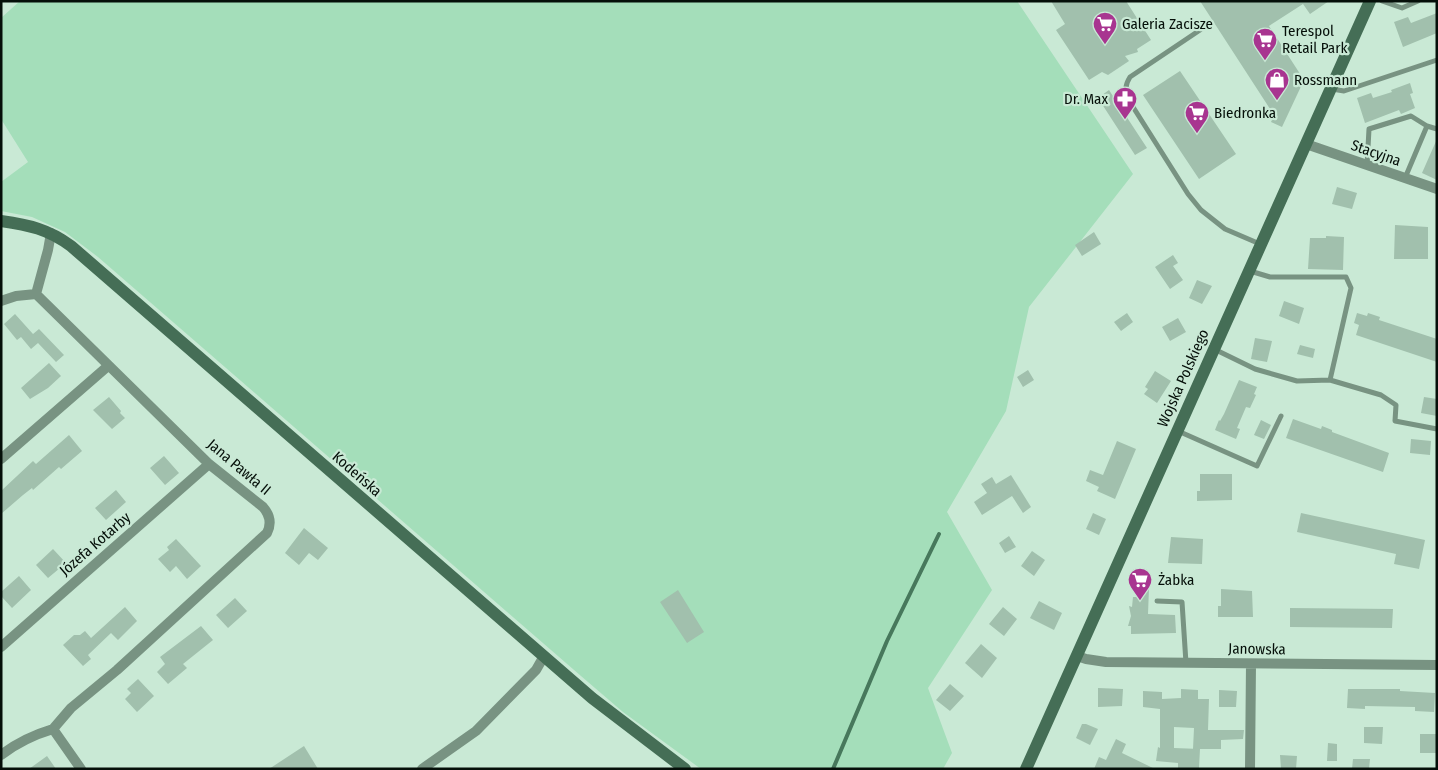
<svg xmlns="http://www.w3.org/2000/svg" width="1438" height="770" font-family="'Fira Sans Condensed',sans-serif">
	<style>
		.green { fill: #a4deba }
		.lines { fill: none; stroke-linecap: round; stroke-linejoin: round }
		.stream { stroke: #47785c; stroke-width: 4 }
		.building { fill: #a1c0ad }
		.service { stroke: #789382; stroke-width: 5 }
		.minor { stroke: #789382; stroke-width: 10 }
		.secondary { stroke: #456e56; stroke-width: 12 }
		.labels { text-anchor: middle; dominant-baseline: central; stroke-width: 4.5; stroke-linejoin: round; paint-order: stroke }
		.poi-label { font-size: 15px; fill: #050f09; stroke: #c9e9d5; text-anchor: start }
		.street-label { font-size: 15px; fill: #050f09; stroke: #c9e9d5 }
	</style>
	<rect width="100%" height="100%" fill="#c9e9d5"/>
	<path class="green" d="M20,1H1017L1133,174L1029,307L1006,411L947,512L992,590L928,688L952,753L943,769H701L623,712L581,676L98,257L65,232L32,217L1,211V182L28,162L1,119V18Z"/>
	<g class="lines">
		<path class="stream" d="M833,769L887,641L939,534"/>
	</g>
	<path class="building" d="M1051,1H1126L1151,40L1137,49L1138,52L1125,56L1129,61L1108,75L1102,72L1089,80L1056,30L1065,24Z
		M1200,1H1329L1310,14L1303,4L1269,26L1304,80L1282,127L1271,122L1274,115Z
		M1437,13V33L1403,47L1394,22L1408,17L1411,23Z
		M1180,71L1236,154L1199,179L1143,95Z
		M1410,83L1413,93L1410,94L1415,108L1401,114L1399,110L1365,123L1357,98L1371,93L1373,98L1392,92L1391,90Z
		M1109,90L1147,148L1135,155L1098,98Z
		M1437,139V180L1422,173Z
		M1337,187L1357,193L1352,209L1332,204Z
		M1395,225L1428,227V259H1394Z
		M1094,232L1101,244L1082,256L1075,245Z
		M1326,236L1344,237L1343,270L1308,269L1310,238H1326Z
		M1173,255L1178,263L1173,266L1183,280L1170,289L1155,267Z
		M1197,280L1212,286L1202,304L1189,298Z
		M1284,301L1304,308L1299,324L1279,316Z
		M1127,313L1133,322L1121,331L1114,322Z
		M1357,313L1367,316L1368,313L1380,317L1379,320L1437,339V362L1356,335L1359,325L1354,323Z
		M15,314L33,334L39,329L64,355L56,362L38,343L31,349L21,337L17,340L4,324Z
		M1178,318L1186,332L1170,341L1162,327Z
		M1255,338L1272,341L1267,362L1251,359Z
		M1300,345L1315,349L1313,358L1297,354Z
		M49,363L61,376L48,388L30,399L21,388Z
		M1028,370L1034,380L1023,387L1017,377Z
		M1155,371L1171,381L1157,403L1144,394L1148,389L1145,387Z
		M1239,380L1257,387L1254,394L1256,395L1250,408L1246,407L1237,428L1240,429L1236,439L1215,430L1219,420L1220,421L1224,414Z
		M109,397L121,411L120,413L125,418L112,429L93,410Z
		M1424,397L1437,399V416L1421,413Z
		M1293,419L1321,429L1322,426L1332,430V432L1389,453L1383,472L1286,438Z
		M1261,420L1271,425L1264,439L1254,435Z
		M69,435L82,451L61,469L59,467L33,490L32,488L23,495L1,514V491L33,461L36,464Z
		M1411,439L1431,441L1430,455L1410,453Z
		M1117,441L1136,449L1115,499L1097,491L1099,487L1086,481L1090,470L1103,475Z
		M164,456L179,473L165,485L150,468Z
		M1200,474H1232V500L1197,501V491H1200Z
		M1011,475L1031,507L1023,513L1012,496L982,515L974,502L987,493L981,484L992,477L996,484Z
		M116,490L126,502L106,520L95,508Z
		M1093,513L1106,519L1099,535L1086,529Z
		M1301,513L1425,540L1419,569L1394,564L1396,554L1297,532Z
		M304,528L328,548L318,560L309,553L299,565L285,553Z
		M1009,536L1016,547L1005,553L999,543Z
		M1171,537L1203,539L1202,564L1168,563Z
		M176,539L201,566L187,579L176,566L170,572L158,559L169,550L167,547Z
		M53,549L66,563L48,578L36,565Z
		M1032,551L1045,560L1034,576L1021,566Z
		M19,576L31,590L12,608L1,596V592Z
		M1136,588H1149L1148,614L1175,615L1176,633L1131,634V626H1128L1131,616L1129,606L1132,607L1133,597H1136Z
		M1221,589L1252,591L1253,617H1218V606H1221Z
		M678,590L704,632L687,643L660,602Z
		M235,598L247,611L228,628L216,615Z
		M1039,601L1062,613L1054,630L1030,618Z
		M125,607L137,621L118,640L111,633L88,655L91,659L83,666L63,645L74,635H80L85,631L91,638Z
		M1003,607L1017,619L1004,636L989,624Z
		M1290,608L1393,609L1392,628L1290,627Z
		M201,626L213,640L183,664L187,668L168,684L157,672L165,664L160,657Z
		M981,644L997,658L982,678L965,663Z
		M138,679L154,696L137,712L125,699L131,693L127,689Z
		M950,684L964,696L950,711L936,700Z
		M1098,688L1123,689L1122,706L1098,707Z
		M1181,689L1198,690V699H1209L1208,730H1244L1243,739L1221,740V749H1193L1194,728L1174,727V748L1200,749L1199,768H1178V763L1156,761L1158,747L1160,748V709L1143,707V691L1162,692V699L1181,698Z
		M1348,689H1400V691L1435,693L1434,712L1415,711V707L1365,706V709L1347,708Z
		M1219,690L1237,691L1236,707H1219Z
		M1082,724H1086L1098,729L1090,745L1076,738Z
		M1364,727H1383L1382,744L1364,743Z
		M1420,734H1437V753H1420Z
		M1116,739L1126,744L1122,753L1155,769H1094L1099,757L1106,760Z
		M1328,743L1337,744V761H1327Z
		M304,746L318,769H269Z
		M1280,755L1297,756L1296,769H1281Z
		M47,756L56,769H29Z
		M1353,759H1370L1369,769H1352Z"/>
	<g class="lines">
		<path class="service" d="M1382,1L1402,8L1418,1
			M1200,30L1130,77C1125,85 1125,90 1128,99L1188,194L1201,210L1225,229L1260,244
			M1332,89L1344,91L1437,60
			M1367,166L1369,129L1411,116L1427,126L1437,129
			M1405,178L1427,126
			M1250,271L1270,277H1346L1351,288L1330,380L1381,395L1396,405L1395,421L1437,429
			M1214,349L1255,369L1297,381L1330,380
			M1178,431L1257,466L1281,416
			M1157,601L1182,602L1186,663"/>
		<path class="minor" d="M1306,144L1437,189
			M36,294L48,250L51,233
			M1,301L16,296L36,294L209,464L263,507C270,515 272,523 267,533L117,670L71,708L53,729
			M1,459L108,366
			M1,647L209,464
			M1077,656L1086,659L1106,662L1437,665
			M53,729L81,769
			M1,755C18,742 33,735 53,729
			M422,769L476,731L536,670L544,656
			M1250,769L1251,664"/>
		<path class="secondary" d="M1,221C29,225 48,229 71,246L592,698L685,769
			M1026,769L1370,1"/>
	</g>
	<defs>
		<symbol id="supermarket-pin" viewBox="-11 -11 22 30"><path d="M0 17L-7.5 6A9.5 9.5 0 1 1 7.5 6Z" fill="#a83590" stroke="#c9e9d5"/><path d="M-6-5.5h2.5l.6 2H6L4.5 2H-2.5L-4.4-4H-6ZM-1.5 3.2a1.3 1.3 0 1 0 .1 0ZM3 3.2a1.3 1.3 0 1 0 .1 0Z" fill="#fff"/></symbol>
		<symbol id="shop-pin" viewBox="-11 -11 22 30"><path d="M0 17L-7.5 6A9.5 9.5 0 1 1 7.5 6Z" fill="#a83590" stroke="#c9e9d5"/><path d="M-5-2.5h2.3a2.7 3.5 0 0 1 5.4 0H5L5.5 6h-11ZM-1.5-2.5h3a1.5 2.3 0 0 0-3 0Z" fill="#fff"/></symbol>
		<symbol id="pharmacy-pin" viewBox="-11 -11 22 30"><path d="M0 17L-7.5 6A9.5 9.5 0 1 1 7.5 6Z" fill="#a83590" stroke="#c9e9d5"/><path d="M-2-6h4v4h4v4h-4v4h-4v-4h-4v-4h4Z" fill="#fff"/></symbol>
	</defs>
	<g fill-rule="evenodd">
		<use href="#supermarket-pin" x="1091" y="10" width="28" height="38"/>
		<use href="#supermarket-pin" x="1251" y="26" width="28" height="38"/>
		<use href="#shop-pin" x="1263" y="66" width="28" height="38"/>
		<use href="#pharmacy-pin" x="1111" y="85" width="28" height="38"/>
		<use href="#supermarket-pin" x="1183" y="99" width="28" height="38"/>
		<use href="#supermarket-pin" x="1126" y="566" width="28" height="38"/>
	</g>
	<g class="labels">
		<g class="poi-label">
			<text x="1122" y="24">Galeria Zacisze</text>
			<text x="1282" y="31">Terespol<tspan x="1282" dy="17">Retail Park</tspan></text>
			<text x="1294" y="80">Rossmann</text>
			<text x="1108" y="99" text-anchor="end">Dr. Max</text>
			<text x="1214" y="113">Biedronka</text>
			<text x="1158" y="580">Żabka</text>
		</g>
		<g class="street-label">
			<text transform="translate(1376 153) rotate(19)">Stacyjna</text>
			<text transform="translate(1183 378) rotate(-66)">Wojska Polskiego</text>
			<text transform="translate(239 467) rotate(40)">Jana Pawła II</text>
			<text transform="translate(357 474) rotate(41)">Kodeńska</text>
			<text transform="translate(95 544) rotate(-41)">Józefa Kotarby</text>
			<text transform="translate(1257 649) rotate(1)">Janowska</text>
		</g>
	</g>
	<rect width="1438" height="770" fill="none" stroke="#050f09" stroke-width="5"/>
</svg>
